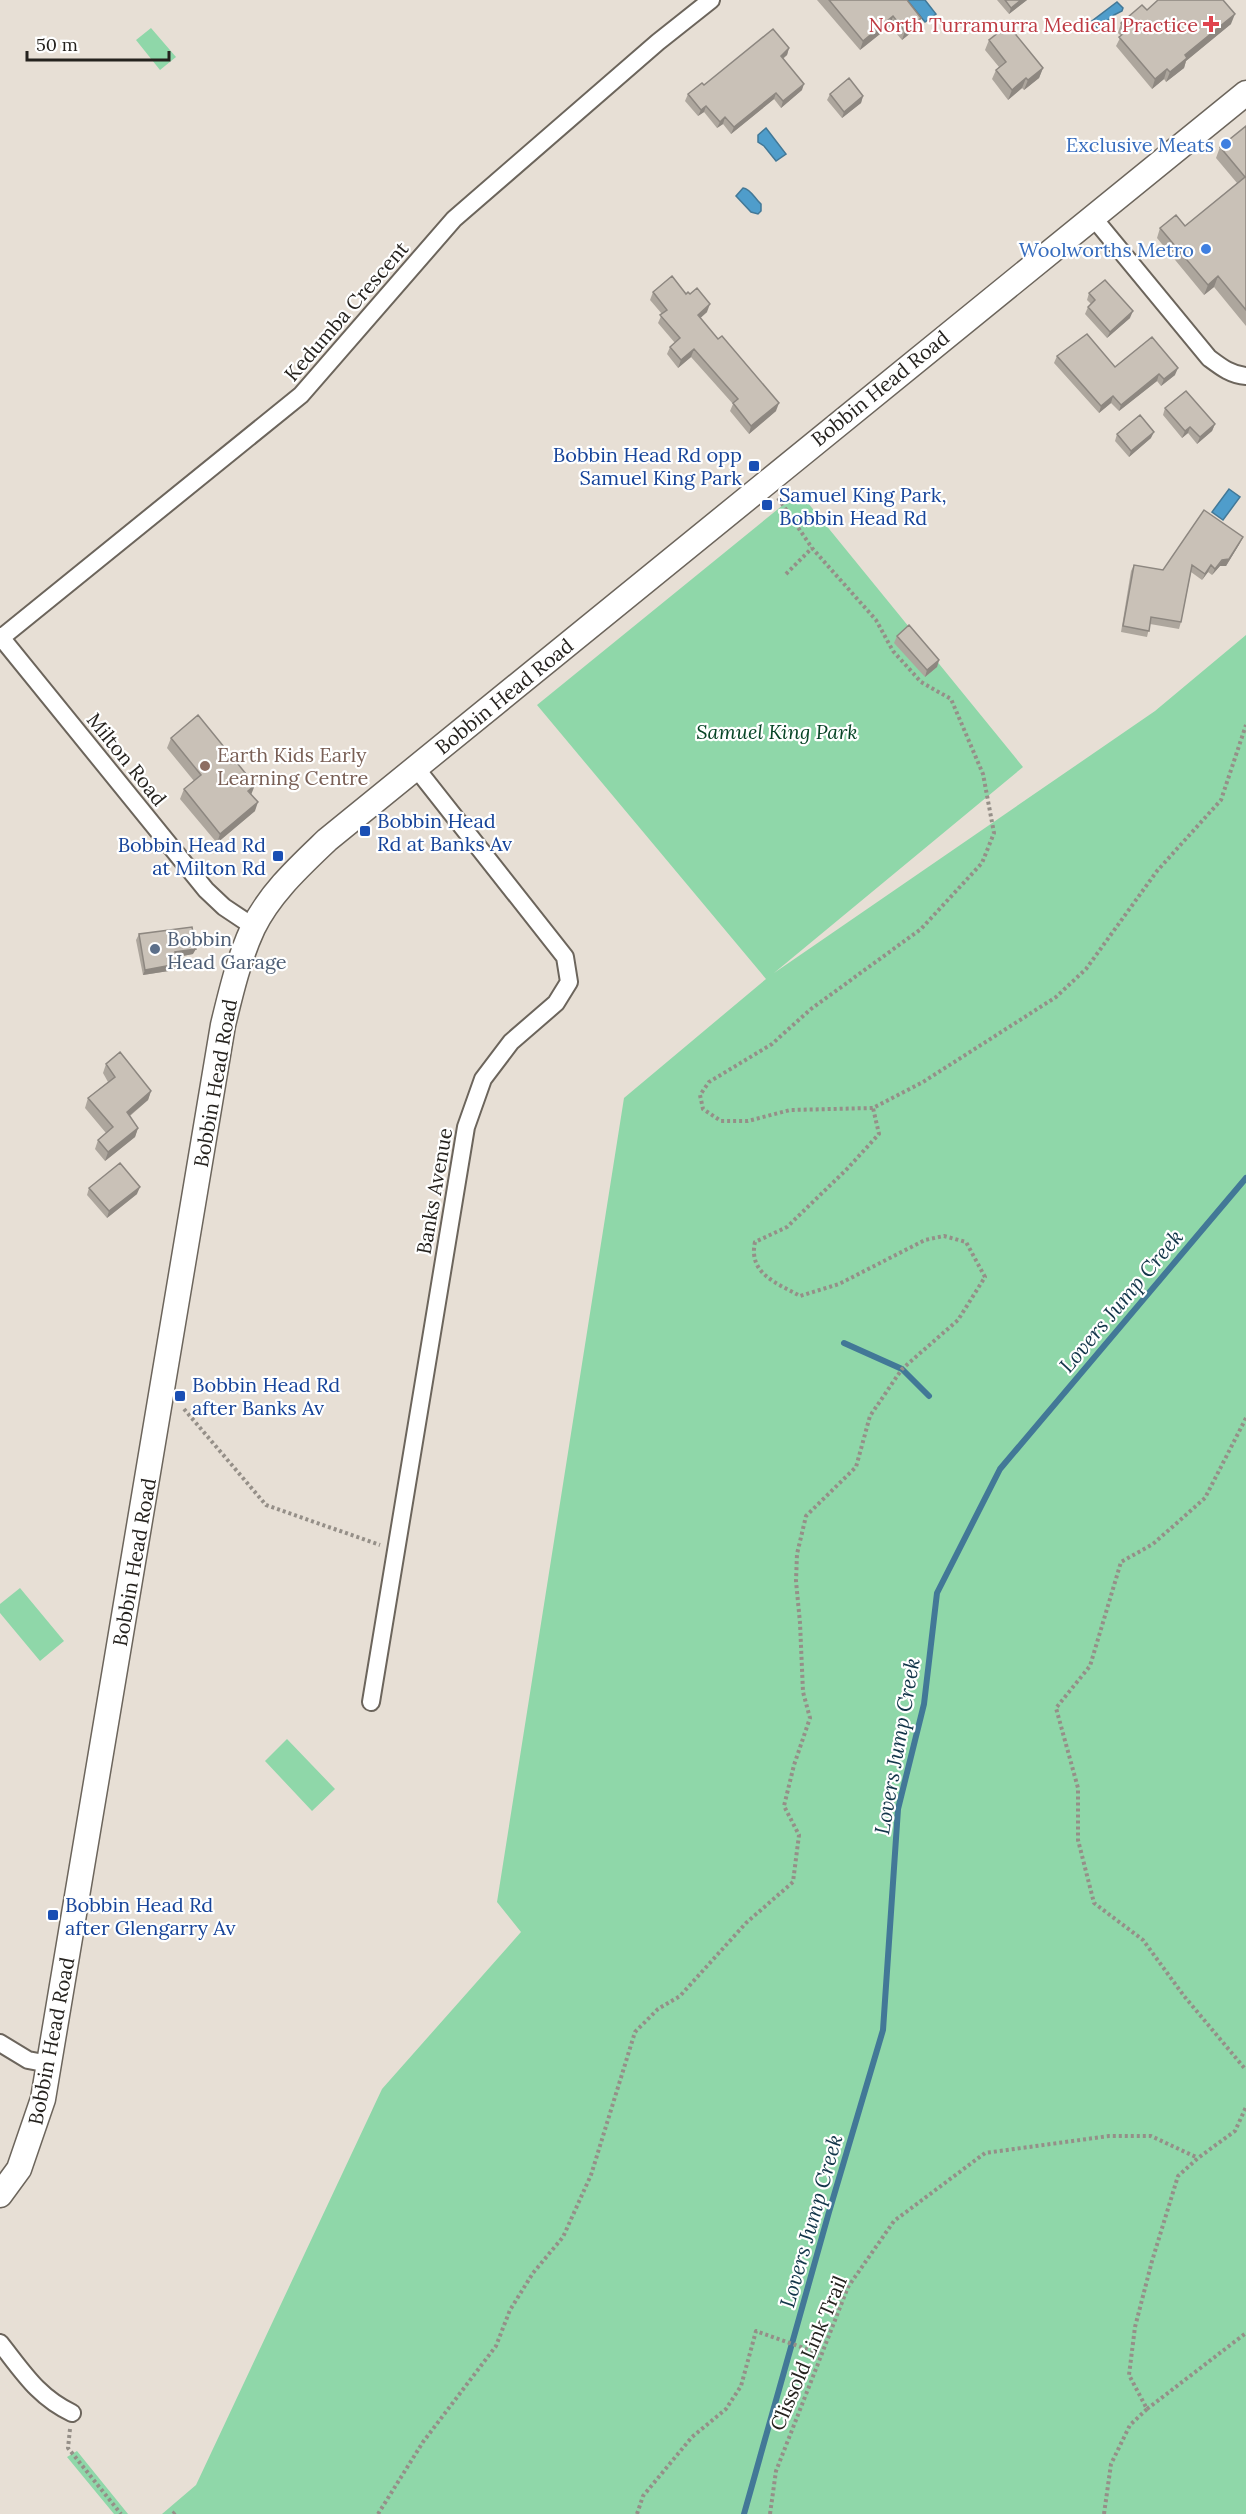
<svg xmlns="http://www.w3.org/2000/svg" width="1246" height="2514" font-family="Lora,serif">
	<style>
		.green { fill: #8fd7a9 }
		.water { fill: #4f9dcb; stroke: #427897; stroke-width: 1.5 }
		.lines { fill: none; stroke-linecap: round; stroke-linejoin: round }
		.stream { stroke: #427897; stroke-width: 6 }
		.minor-casing { stroke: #6c655c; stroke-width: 20 }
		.secondary-casing { stroke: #6c655c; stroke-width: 27 }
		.path { stroke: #958f88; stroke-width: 4; stroke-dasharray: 3 3; stroke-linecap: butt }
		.minor { stroke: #fff; stroke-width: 16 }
		.secondary { stroke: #fff; stroke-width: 24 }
		.wall { fill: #ada69d }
		.shaded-wall { fill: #8d8780 }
		.building { fill: #c9c1b7; stroke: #8d8780; stroke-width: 1.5 }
		.health-dot { fill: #e0444e; stroke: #fff; stroke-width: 2 }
		.shop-dot { fill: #3f7fe0; stroke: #fff; stroke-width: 2 }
		.transit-dot { fill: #1a4fb4; stroke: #fff; stroke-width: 2 }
		.education-dot { fill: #8d6e63; stroke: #fff; stroke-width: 2 }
		.service-dot { fill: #5c6f8a; stroke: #fff; stroke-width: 2 }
		.labels { text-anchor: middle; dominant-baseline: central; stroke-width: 4.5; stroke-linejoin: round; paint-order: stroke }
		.health-label { font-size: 20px; fill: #be3a42; stroke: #fff; text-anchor: end }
		.shop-label { font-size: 20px; fill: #366cbe; stroke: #fff; text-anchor: end }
		.street-label { font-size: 20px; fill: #25221e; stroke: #fff }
		.transit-label { font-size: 20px; fill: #164399; stroke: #fff; text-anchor: start }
		.park-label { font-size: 20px; font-style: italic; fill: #064425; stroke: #fff }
		.education-label { font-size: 20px; fill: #785e54; stroke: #fff; text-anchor: start }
		.service-label { font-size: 20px; fill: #4e5e75; stroke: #fff; text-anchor: start }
		.water-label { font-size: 21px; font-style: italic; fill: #123549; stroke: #fff }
	</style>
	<rect width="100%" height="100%" fill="#e7dfd5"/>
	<path class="green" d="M151,28L176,57L160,70L136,40Z
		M799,492L1023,767L774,973L1155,711L1246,635V2514H162L196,2485L382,2089L521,1932L497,1902L624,1098L766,979L537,705Z
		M20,1588L64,1641L40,1661L0,1613V1604Z
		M287,1739L335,1789L312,1811L265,1761Z
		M77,2451L128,2514H114L67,2457Z"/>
	<path class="water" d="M907,0H925L936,14L925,22Z
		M1117,2L1123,8L1122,11L1114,15L1098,29L1092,21Z
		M766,128L786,154L776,161L764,146L758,142V135Z
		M743,188C751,189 755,199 761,204V211L758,214L751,212L736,196Z
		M1229,489L1240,497L1223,520L1212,512Z"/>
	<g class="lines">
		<path class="stream" d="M844,1343L902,1369L929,1396
			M744,2514L829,2212L883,2030L898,1809L924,1704L937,1593L1000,1469L1246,1178"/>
		<defs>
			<path id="minor" d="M1092,216L1209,358C1221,367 1231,375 1246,376
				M0,636L206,890L224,907L254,927
				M1,638L301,395L454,219L658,42L711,0
				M371,1702L466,1127L483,1079L511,1042L556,1003L569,982L565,957L416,768
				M0,2043L28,2060L49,2064
				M0,2343C23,2372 38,2397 72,2413"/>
			<path id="secondary" d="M0,2195L19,2169L43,2099L223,1025C231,992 239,958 253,928C270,893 300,866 327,840L1246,93"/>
		</defs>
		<use href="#minor" class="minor-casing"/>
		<use href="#secondary" class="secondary-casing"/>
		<path class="path" d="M778,498L812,548L876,620L893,651L921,682L951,699L983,774L994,833L982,863L921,929L811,1009L772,1044L709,1082L700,1095L703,1109L721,1121H748L790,1110L873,1108L923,1082L1056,997L1086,969L1157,871L1221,800L1246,725
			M786,574L812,548
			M184,1409L266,1505L380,1545
			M1246,1418L1205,1498L1153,1544L1121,1562L1090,1666L1056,1708L1078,1788V1840L1094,1903L1143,1940L1184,1996L1246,2070
			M1147,2409L1246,2333
			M70,2429L68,2448L121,2514
			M173,2514L175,2512
			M378,2514L423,2442L496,2346L510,2310L533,2273L563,2237L591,2175L635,2032L658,2009L680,1996L746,1923L793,1882L799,1835L784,1806L794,1765L810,1718L803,1692L800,1623L796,1581L797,1554L806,1516L856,1467L870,1416L902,1369L958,1320L985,1277L966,1242L944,1236L925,1240L839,1284L800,1296C777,1283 748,1274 755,1242L787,1227L847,1169L879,1134L873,1108
			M637,2514L643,2496L692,2437L726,2409L741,2386L756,2331L821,2354
			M770,2514L776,2471L848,2287L894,2221L985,2153L1109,2136H1151L1198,2158
			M1104,2514L1111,2464L1130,2425L1147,2409L1129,2375L1135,2327L1152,2261L1178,2176L1198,2158L1235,2131L1246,2107"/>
		<use href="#minor" class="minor"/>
		<use href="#secondary" class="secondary"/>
	</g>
	<path class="wall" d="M817,0H907L918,27L902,40L890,26L860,50Z
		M997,0H1027L1009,14Z
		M1147,10L1231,24L1186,61L1184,68L1166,82L1164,79L1152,89L1116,46L1121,36L1118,33L1121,23Z
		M989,40L1043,68L1039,78L1024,90L1022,88L1008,100L992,79L996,70L999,67L985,50Z
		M789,48L787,55L783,59L802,90L781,108L774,99L731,134L723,124L717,128L704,112L698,116L685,101L688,94L704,85Z
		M830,94L863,96L861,103L842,118L827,100Z
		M1246,126V326L1214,287L1204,295L1157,238L1160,228L1185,226L1237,183L1216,158L1220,147Z
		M653,292L686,294L707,312L700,318L776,411L749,434L730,411L733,404L691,357L678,368L667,354L670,347L675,343L658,323L662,314L650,300Z
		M1089,293L1130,318L1107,338L1085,314L1088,307L1091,304L1087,300Z
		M1057,356L1115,367L1175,375L1161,386L1157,381L1119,411L1111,403L1099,413L1054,363Z
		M1165,408L1215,424L1212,431L1197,444L1188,433L1182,438L1163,415Z
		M1117,434L1151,438L1129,457L1115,441Z
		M1240,543L1226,566H1220L1212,575L1208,572L1202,580L1191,572L1181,622L1179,629L1150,624L1147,637L1121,632L1131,571L1134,565L1163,570Z
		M897,636L939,660L937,667L925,677L894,643Z
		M171,738L251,794L255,811L217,843L180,799L184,789L194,781L167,748Z
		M139,934L193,954L176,957L177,964L175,970L143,975L136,940Z
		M106,1064L151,1091L148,1100L130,1116L138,1128L135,1137L105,1161L95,1149L98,1140L106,1133L85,1108L88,1098L108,1082L103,1073Z
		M89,1188L137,1194L107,1218L87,1195Z"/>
	<path class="shaded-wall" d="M1021,0H1027L1009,14L1011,8Z
		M1235,14L1231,24L1186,61L1184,68L1166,82L1170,72L1185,55Z
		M893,16L890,26L860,50L863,41Z
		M921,18L918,27L902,40L905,31Z
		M789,48L787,55L778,62L781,56Z
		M1043,68L1039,78L1024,90L1028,80Z
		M1167,69L1164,79L1152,89L1155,79Z
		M1026,78L1022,88L1008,100L1012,90Z
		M804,84L802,90L781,108L783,101Z
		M776,93L774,99L731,134L734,127Z
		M863,96L861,103L842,118L844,112Z
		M706,106L704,112L698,116L701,110Z
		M725,117L723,124L717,128L720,122Z
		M1218,276L1214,287L1204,295L1208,285Z
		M710,304L707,312L695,323L698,315Z
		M1133,311L1130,318L1107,338L1110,332Z
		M694,349L691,357L678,368L681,360Z
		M1178,368L1175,375L1161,386L1164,379Z
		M1159,374L1157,381L1119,411L1121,405Z
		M1113,396L1111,403L1099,413L1101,406Z
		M779,403L776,411L749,434L751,426Z
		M1215,424L1212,431L1197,444L1200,437Z
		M1190,427L1188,433L1182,438L1185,431Z
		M1154,432L1151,438L1129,457L1131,451Z
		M1243,537L1240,543L1226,566H1220L1212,575L1215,569Z
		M1211,565L1208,572L1202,580L1205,574Z
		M939,660L937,667L925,677L927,670Z
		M255,785L251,795L248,791Z
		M258,802L255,811L217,843L220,834Z
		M196,949L193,954L173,958L175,952Z
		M177,964L175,970L143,975L145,970Z
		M151,1091L148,1100L123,1121L127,1112Z
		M138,1128L135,1137L105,1161L108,1152Z
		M140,1187L137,1194L107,1218L109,1211Z"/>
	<path class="building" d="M829,0H907L921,18L905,31L893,16L863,41Z
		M1005,0H1021L1011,8Z
		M1158,0H1223L1235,14L1185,55L1187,58L1170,72L1167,69L1155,79L1119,37L1128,30L1121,23L1142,5L1147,10Z
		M1008,25L1043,68L1028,80L1026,78L1012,90L996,70L1006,62L989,40Z
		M773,29L789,48L781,56L804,84L783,101L776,93L734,127L725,117L720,122L706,106L701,110L688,94L702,83L704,85Z
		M849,78L863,96L844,112L830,94Z
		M1246,126V310L1218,276L1208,285L1160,228L1176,215L1185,226L1245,177L1220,147Z
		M672,276L686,294L688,292L690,294L697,288L710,304L698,315L718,339L722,336L779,403L751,426L733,403L738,399L694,349L681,360L670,347L680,338L660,315L667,310L653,292Z
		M1105,280L1133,311L1110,332L1088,307L1095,300L1089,293Z
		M1087,334L1115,367L1152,337L1178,368L1164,379L1159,374L1121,405L1113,396L1101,406L1057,356Z
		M1186,391L1215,424L1200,437L1190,427L1185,431L1165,408Z
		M1140,415L1154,432L1131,451L1117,434Z
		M1204,510L1243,537L1229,559L1222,560L1215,569L1211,565L1205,574L1192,565L1181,622L1151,617L1149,631L1123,626L1134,565L1163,570Z
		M909,625L939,660L927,670L897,636Z
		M198,715L255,785L248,791L258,802L220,834L184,789L201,775L171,738Z
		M192,927L196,949L175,952L177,964L145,970L139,934Z
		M120,1052L151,1091L127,1112L138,1128L108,1152L98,1140L113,1127L88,1098L115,1077L106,1064Z
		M120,1163L140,1187L109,1211L89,1188Z"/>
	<path class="health-dot" d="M1208 15h6v6h6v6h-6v6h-6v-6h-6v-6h6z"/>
	<g class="shop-dot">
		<circle cx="1226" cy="144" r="6"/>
		<circle cx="1206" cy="249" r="6"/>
	</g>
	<g class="transit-dot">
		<rect x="748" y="460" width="12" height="12" rx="3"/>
		<rect x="761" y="499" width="12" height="12" rx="3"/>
		<rect x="359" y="825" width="12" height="12" rx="3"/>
		<rect x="272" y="850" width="12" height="12" rx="3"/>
		<rect x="174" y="1390" width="12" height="12" rx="3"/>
		<rect x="47" y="1909" width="12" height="12" rx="3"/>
	</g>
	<circle class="education-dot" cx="205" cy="766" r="6"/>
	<circle class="service-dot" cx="155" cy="949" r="6"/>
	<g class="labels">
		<g class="health-label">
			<text x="1198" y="24">North Turramurra Medical Practice</text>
		</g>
		<g class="shop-label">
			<text x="1214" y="144">Exclusive Meats</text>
			<text x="1194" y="249">Woolworths Metro</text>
		</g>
		<g class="street-label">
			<text transform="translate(346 311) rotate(-49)">Kedumba Crescent</text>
			<text transform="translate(880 388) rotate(-39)">Bobbin Head Road</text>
			<text transform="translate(504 696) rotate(-39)">Bobbin Head Road</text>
			<text transform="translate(127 759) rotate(51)">Milton Road</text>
			<text transform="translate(215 1083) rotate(-80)">Bobbin Head Road</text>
			<text transform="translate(434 1191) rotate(-80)">Banks Avenue</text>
			<text transform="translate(134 1562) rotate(-80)">Bobbin Head Road</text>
			<text transform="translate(51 2041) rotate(-79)">Bobbin Head Road</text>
			<text transform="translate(808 2353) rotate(-67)">Clissold Link Trail</text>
		</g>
		<g class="transit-label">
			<text x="742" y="454" text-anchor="end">Bobbin Head Rd opp<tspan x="742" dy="23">Samuel King Park</tspan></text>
			<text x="779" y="494">Samuel King Park,<tspan x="779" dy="23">Bobbin Head Rd</tspan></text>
			<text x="377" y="820">Bobbin Head<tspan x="377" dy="23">Rd at Banks Av</tspan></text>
			<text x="266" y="844" text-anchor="end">Bobbin Head Rd<tspan x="266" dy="23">at Milton Rd</tspan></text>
			<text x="192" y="1384">Bobbin Head Rd<tspan x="192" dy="23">after Banks Av</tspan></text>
			<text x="65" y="1904">Bobbin Head Rd<tspan x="65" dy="23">after Glengarry Av</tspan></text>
		</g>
		<g class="park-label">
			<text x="777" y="731">Samuel King Park</text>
		</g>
		<g class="education-label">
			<text x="217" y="754">Earth Kids Early<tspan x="217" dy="23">Learning Centre</tspan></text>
		</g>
		<g class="service-label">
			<text x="167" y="938">Bobbin<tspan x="167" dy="23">Head Garage</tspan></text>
		</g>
		<g class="water-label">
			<text transform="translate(1121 1301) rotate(-50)">Lovers Jump Creek</text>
			<text transform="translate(897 1746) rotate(-80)">Lovers Jump Creek</text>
			<text transform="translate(811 2221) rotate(-74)">Lovers Jump Creek</text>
		</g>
	</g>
	<path d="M27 51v9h142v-9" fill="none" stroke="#25221e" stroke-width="3"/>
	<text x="36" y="51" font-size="18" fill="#25221e" stroke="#ffffff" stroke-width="4.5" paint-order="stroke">50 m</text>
</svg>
